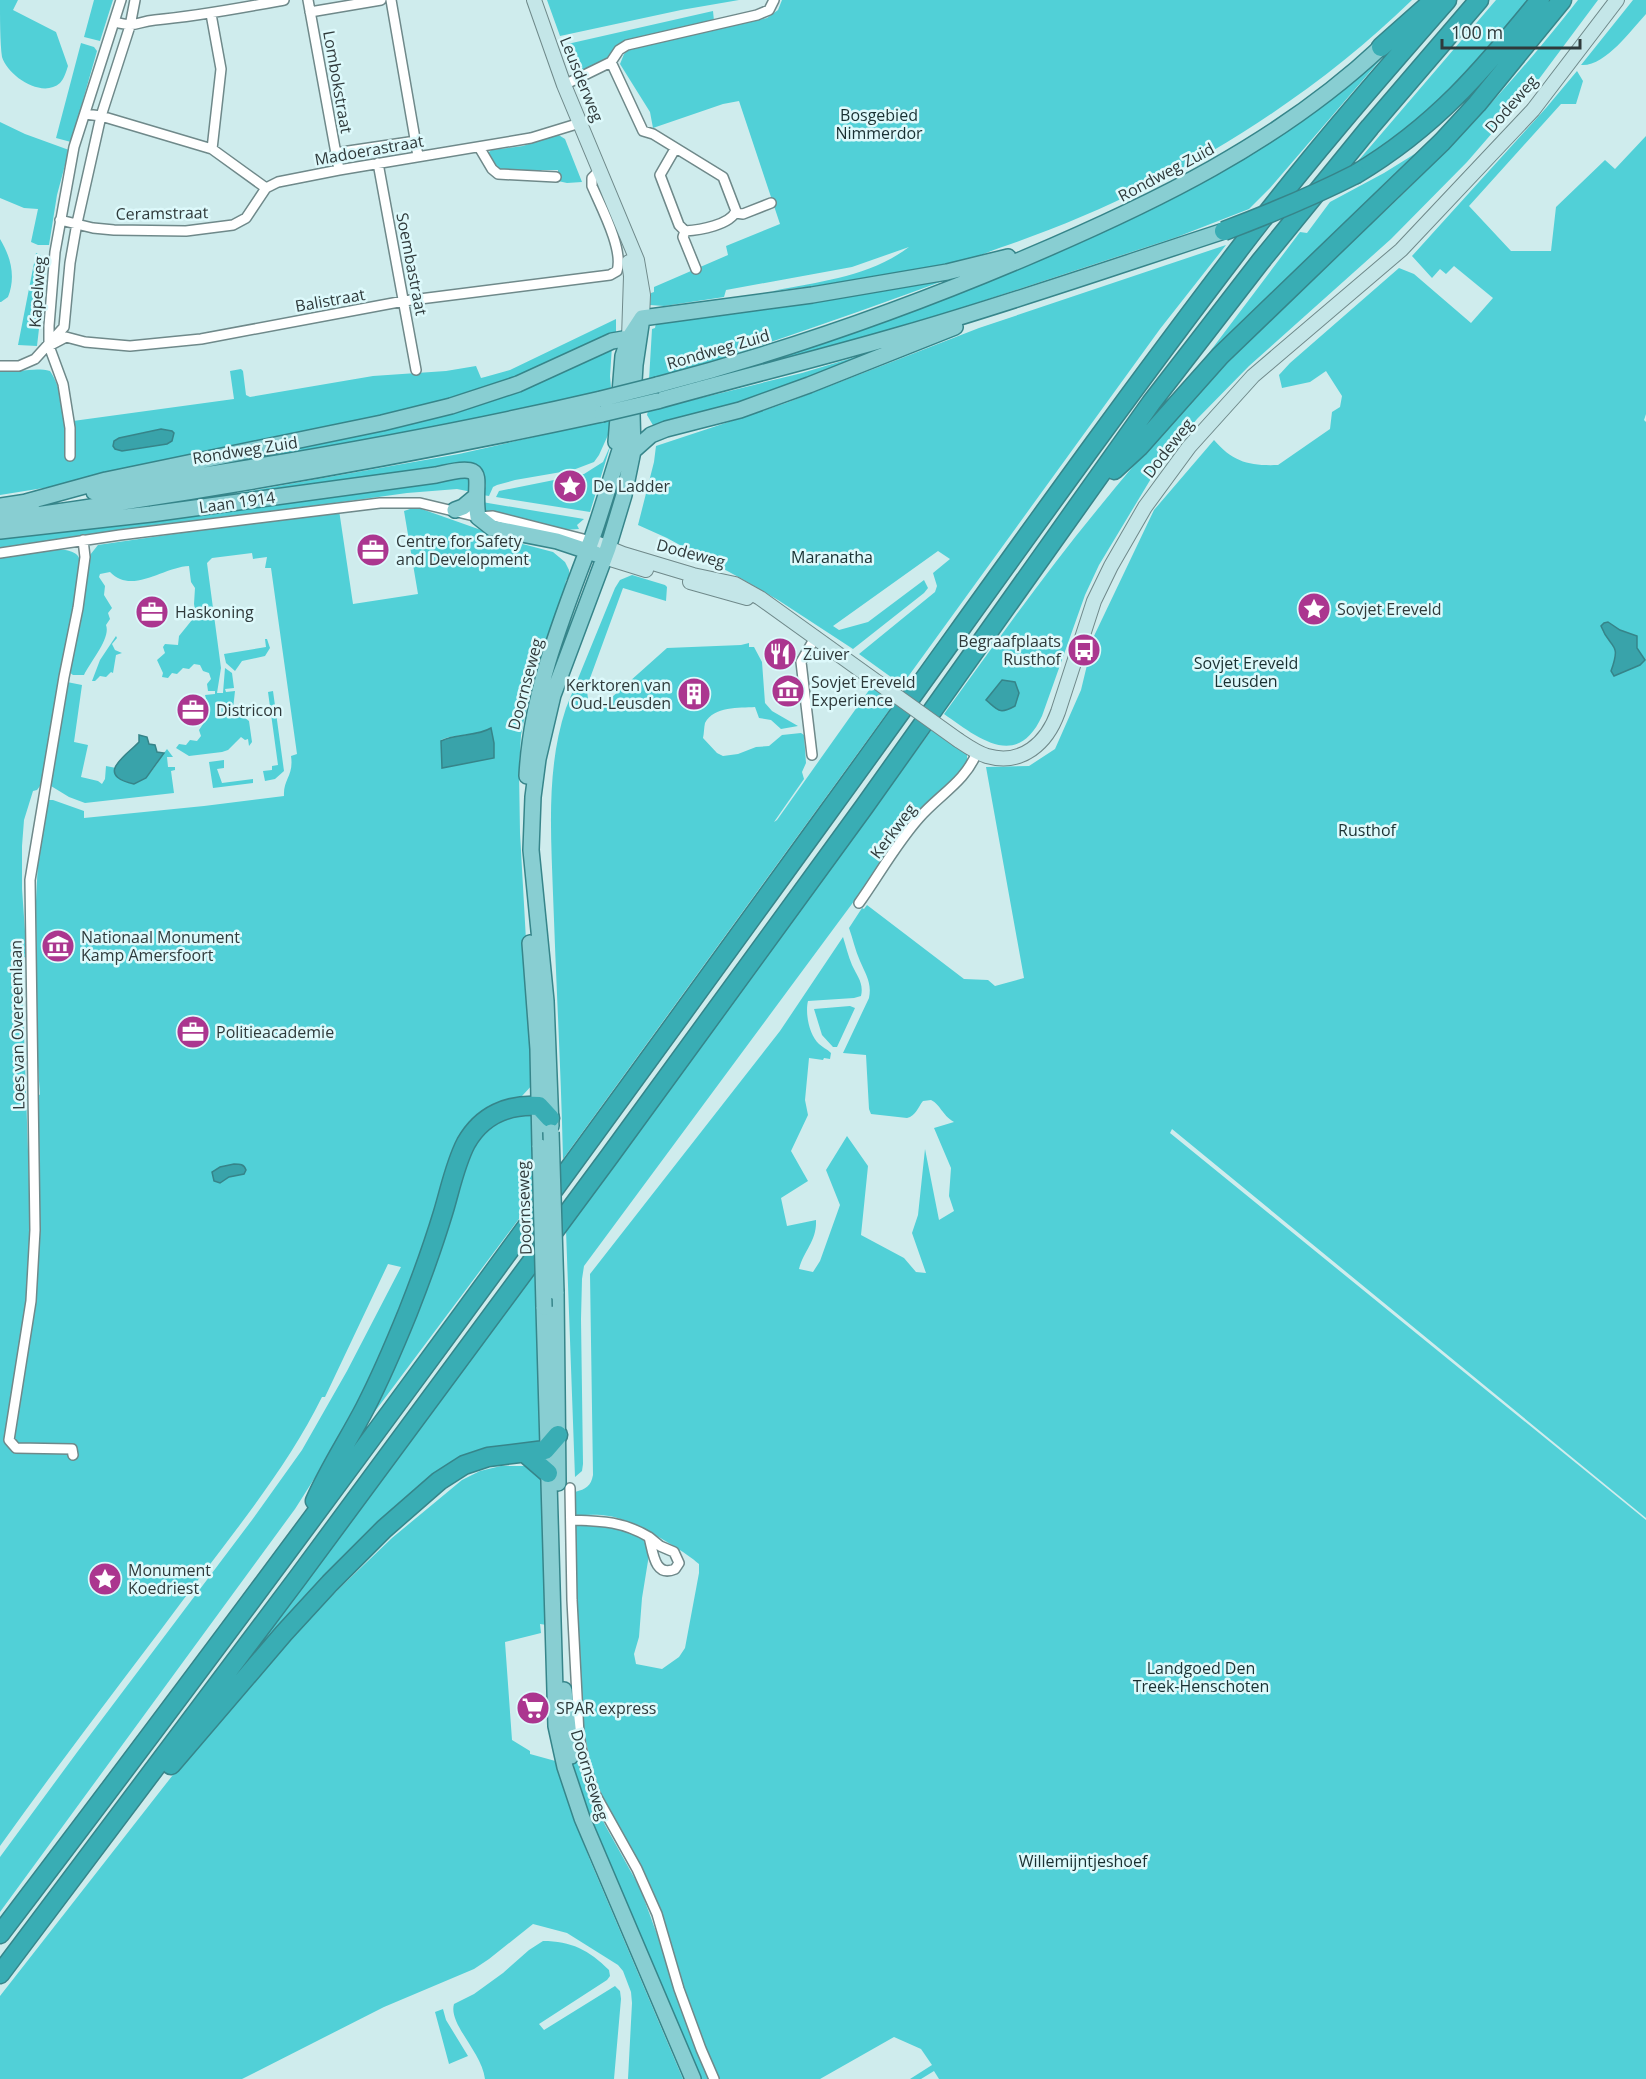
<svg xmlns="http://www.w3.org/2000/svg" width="1646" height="2079" font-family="'Open Sans',sans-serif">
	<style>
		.green { fill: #51d0d7; fill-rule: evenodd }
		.water { fill: #39a3aa; stroke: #368489; stroke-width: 1.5 }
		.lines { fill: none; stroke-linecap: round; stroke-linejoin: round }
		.street-casing { stroke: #6f898a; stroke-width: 12 }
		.secondary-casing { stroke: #6f898a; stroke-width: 16 }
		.primary-casing { stroke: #36858a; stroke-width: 18 }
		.highway-casing { stroke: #36858a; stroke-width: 21 }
		.street { stroke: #fff; stroke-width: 9 }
		.secondary { stroke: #c4e6e8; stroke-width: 14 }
		.primary { stroke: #88ced2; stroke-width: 15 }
		.highway { stroke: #39adb4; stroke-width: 18 }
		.secondary-bridge-casing { stroke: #6f898a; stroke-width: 16; stroke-linecap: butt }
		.primary-bridge-casing { stroke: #36858a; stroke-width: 18; stroke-linecap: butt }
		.highway-bridge-casing { stroke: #36858a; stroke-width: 21; stroke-linecap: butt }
		.secondary-bridge { stroke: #c4e6e8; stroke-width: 14 }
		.primary-bridge { stroke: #88ced2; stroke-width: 15 }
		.highway-bridge { stroke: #39adb4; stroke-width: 18 }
		.labels { text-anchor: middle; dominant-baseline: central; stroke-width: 5; stroke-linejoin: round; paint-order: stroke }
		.street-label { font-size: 16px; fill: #2f3a3b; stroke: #ddf9fb }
		.park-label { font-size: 16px; fill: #193032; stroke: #ddf9fb }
		.poi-label { font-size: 16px; fill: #2f3a3b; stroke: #ddf9fb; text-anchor: start }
	</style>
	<rect width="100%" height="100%" fill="#cfeced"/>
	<path class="green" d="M0,0H18L13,10L56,32L68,66C66,72 64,79 60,83C42,99 8,76 2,57C0,43 0,16 0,0Z
		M94,0H113L100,41L84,37Z
		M547,0H739L681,10L560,36Z
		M782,0H1412C1300,109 1156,194 1008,245C987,252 965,262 944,267C888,279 830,284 773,291C821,281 869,277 909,247L852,267L726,290L724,297L664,306L650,305L651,293L654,292V287L728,255L726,246L780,224L739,101L723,104L653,128L650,112L620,64L624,54L630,49L767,18L778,10Z
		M1496,0H1532C1491,48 1452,98 1401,135C1387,145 1374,155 1358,161Z
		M1578,0H1598L1539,79L1467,162L1391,239L1249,366L1197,419L1158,467L1099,565L1085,595L1042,716C1017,771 977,737 944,714C994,645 1043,576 1097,510C1151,443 1209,378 1271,317C1314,274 1361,235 1404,193C1467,132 1525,68 1578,0Z
		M1633,0H1646V14C1631,30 1605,67 1581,65Z
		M713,11L714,21L627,41L608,61L576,76L563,45Z
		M81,43L94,47L97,51L71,142L56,138Z
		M1387,52L1270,188L1249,209L1177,237L955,310L792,358L732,372L856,332L946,297L1210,178L1260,149L1290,129L1335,96Z
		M1577,71L1583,81L1576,104H1561L1469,206L1511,251H1551L1556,207L1605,160L1615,169L1646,136V414L1644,420L1646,422V1518L1172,1129L1170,1133L1646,1520V2079H939L934,2071L921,2079H910L932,2065L921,2049L894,2037L820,2079H719L694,2022L660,1914L604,1806C571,1715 574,1618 576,1523L626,1529L641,1536L645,1543L648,1552V1561L642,1598L639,1637L634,1654L636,1664L662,1669L679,1657L685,1648L699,1573V1564C682,1549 631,1519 609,1516C599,1514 587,1515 576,1515L575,1492C586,1489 591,1486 593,1475L590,1274L780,1031L843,937C846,946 848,956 852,965C857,976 864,983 861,996L854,998L808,1001C805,1013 809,1035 819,1044C822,1047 827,1049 831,1053L830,1059L824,1058L823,1060L809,1058L805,1100L808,1115L791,1151L808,1181L781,1198L787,1226L816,1220C817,1241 804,1250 799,1269L813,1272L820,1261L840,1205L826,1170L847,1136L868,1166L861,1235L904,1258L916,1272L926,1273L912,1233L918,1215L925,1149L939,1220L954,1211L949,1196L951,1168L934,1128L954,1122C941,1114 941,1105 931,1100L923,1101C918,1107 916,1116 907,1118L871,1114L869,1109L866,1055L843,1053L869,998C872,983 866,975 860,961C855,950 853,939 849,928L862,908L864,909L867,905L964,979L988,980L995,986L1024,978L986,767L1029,766L1055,749L1081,690L1094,636L1154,510L1214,440C1233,462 1249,466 1278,465L1330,429L1332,412L1340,407L1342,396L1326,371L1310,382L1282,388L1279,375L1290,363L1399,268L1414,274L1471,323L1493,298L1454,266L1446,274L1440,269L1432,278L1412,256L1546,108Z
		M0,122L25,134L69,150L57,195L49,245H38L31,242L38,209L24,208L0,198Z
		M557,134L565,139L582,182L567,183L558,181V170H542L538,173L497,169L488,153L491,150L523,146Z
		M1421,150L1258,311L1178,394L1300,232L1307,233L1330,202L1384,173Z
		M0,239C11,257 16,277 8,297L1,302H0Z
		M1226,245L1160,329L902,685L859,654L935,592L937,586L933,573L950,559L938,551L833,626L839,630L868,622L924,580L928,588L924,593L853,649L778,600L742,579L667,538L638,525L654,462L656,446L786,403L979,328Z
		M36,253L47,259L37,346L18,345Z
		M954,277C859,312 764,345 668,376L649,380L652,329L655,328L656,323Z
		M616,319V333L474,395L87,481L0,495V372C16,373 34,367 50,371C65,392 66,433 65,458L73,460V421L234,399L230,371L241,369L243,371L246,395L250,397L373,376L446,371L476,366L481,378L485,377L510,370ZM161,429L167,444L122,451L119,438Z
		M612,346L610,376L611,388L587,397L414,433L173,475L247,455L355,433Z
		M882,349L754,401L654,427L647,415L648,411L802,373Z
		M613,419V424L599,455L594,462L573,470L515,480L497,485L493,487L489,496L483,495L486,485L482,470L475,464L464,463L401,477L143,510L459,454Z
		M611,444L590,512L496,497L499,491L584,474L603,462Z
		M464,475L471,479L472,492L457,489L407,493L0,549V535Z
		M482,502L584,519L577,525L579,529L564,530L485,512Z
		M416,507L515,542L553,552L565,562L569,570V579L566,580L565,587L533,676L521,735L519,771L520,833L534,1083L522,1096L483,1112L377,1366L335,1446L295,1509L0,1912V1857L78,1751L252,1520L302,1450L347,1371L401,1267L388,1264L325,1397H322C290,1462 242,1522 198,1580C132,1669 64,1756 0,1846V557C17,555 63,543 76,554C80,557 80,562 81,567L43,782L37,790L33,791L24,820L22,846V889L27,959L22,955V978L31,1238L34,1092L40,1095L37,1052L36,901L40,821L47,800H53L84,811V818L204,806L284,796C283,779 294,776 291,756L297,754L271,568H265L267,557L253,559L252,553L212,558L207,563L221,668L217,693H223L225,668L232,673L234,688L225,689L226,692L235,691L233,709L249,721L252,742L249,746L248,739L245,740L241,737L228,750L222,752L189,756L176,748L179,744L186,745L190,740L197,741L201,736L199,730L203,724L201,718L205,713L203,707L207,702L205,695L215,694V691H208L207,684L211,679L209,673L203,671L200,665L194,664L189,669L183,668L177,674L172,673L168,678L162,677L163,673L157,660L165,653L163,647L165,644L178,645L179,636L196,615L194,604L195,588L191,582L189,566C163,567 132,595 110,572L100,574L99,577L105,586L104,595L112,608L108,613L110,619L106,625C111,638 91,661 84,675H73L69,672L90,555L98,545L339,510L353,604L418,594L404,511ZM491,728L494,758L442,767L441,740C457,733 476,737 491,728Z
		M632,575L665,585L667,587L666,601L623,588L589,681L587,691L588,699L595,709L601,707L667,648L741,645L749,643V647H754L762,662L765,703L772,711L798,726L781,729L771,720L759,718L755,707C739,708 714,706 705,723C704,727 704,734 703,738L717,753L723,756L738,754L756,747L769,746L782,735L801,733L804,735L806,763L802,772L804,779L774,822L777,820L872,686L895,702L563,1159C561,1070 556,982 553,894C551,833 546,768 566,708L615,588L620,580Z
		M116,636L117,638L112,644L115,650L122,653L116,655L113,673L111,672L106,677L100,676L95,681H92L100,660Z
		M265,639H267L270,648L265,656L242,661L235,671L226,663L224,654L266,647Z
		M67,682L82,685L74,742L88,745L81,777L98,781L102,784L105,779L106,766L116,768C116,775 120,780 127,782C147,788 157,761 167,749L173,757H167L168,767H175V770L171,771L174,793L85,803L69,797L51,786L49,780Z
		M273,691L284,771L275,779L265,781L263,771L272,770V766L278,765L268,692Z
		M933,728L967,752V766L872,877L840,920L584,1266L582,1279L581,1319L583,1464L582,1471L575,1477L566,1230Z
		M224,760V768L217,769L222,783L253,779V783L213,788L209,762Z
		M850,1006L855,1008L837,1047H833L822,1035L814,1009Z
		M527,1113L531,1115L534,1122L536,1196L352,1442L464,1162L491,1122Z
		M539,1267L543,1448L461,1463L212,1702Z
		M501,1466H544L547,1625L540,1624L541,1633L505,1642L512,1740L530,1751V1754L559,1762L577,1826L590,1860L683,2079H628L632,2003L631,1992L623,1971L618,1965L567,1933L533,1924L489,1959L474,1969L384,2007L242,2079H0V1996L219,1716L322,1605L392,1538L462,1480L480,1471Z
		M566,1716L593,1799L605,1825L640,1888L710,2079H696C659,1993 620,1907 590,1819C580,1790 564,1747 566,1716Z
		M543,1941C571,1941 589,1950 609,1970L610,1976L607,1980L539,2024L544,2030L615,1986L620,1991L621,1999L614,2079H485C482,2052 448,2024 454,2004L474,1994L503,1973L529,1950Z
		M443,2009L446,2020L468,2056L449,2064L435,2012Z"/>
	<path class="water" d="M161,429L172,431L174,433L172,441L167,444L122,451L115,449L113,446L114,441L119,438Z
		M1608,622L1620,630L1637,636V648L1645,660L1640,665L1614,676L1611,671C1622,641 1610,650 1601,626L1604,623Z
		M1002,680L1015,682L1019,693L1015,706C999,715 998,710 986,700Z
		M491,728L494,743V758L442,768L441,741C457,733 476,737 491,728Z
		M139,735L147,737L149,744L155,745L157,752L164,753L146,778L134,784C93,775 127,755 139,742Z
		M234,1164C240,1164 244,1164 246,1170L244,1174L229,1177L220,1183L214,1181L212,1172L220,1167Z"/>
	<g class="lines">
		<defs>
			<path id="street" d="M308,0L339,170
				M391,0L418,156
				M310,12L381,0
				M211,14L221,69L212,149
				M115,22C136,28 136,22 155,20C199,16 241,8 284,0
				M611,62L643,131L653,134L723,177L736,211C730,225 700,230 685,231L679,225L660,175L675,149
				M564,85L611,62L619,50L627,45L757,15L769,10L774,0
				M85,114L101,116L212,149L266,188
				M479,147L492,169L498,174L556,177
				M335,153L416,141
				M378,163L416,370
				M266,188L278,182L339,170L531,138L580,123
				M735,213L743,214L771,203
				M60,220L93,228L114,230L186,231L233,225L246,218L266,188
				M685,231L683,237L696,269
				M49,346L66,337L85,342L130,346L201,339L404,301L610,275L617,271C624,250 601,207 592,186V178L600,170
				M0,366H19L35,359L64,327L70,263L77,223L101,116L130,26L135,0
				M70,456V428L63,384L49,346V326L55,252L74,147L121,0
				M0,553L120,535L380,503H420L478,517L493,516L591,541
				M812,755L801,662L816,636
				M859,903C879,875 896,844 919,818C939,795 966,781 977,752
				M73,1455L72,1449L16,1448L9,1440L31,1301L35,1230L30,880L64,677L78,608L85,557L83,540
				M570,1488L572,1600L579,1735L584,1762L594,1792L637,1869L657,1914L679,1989L701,2049L714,2079
				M571,1520C601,1521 622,1521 649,1537C653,1551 654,1578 675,1569L679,1563L674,1552L660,1546L649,1537"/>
			<path id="secondary" d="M534,0L564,85L637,260L643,295L642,318
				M629,338L631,276L629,262
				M591,541L623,554L693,575L735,584L760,598L877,682
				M604,557L646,570
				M690,582L747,598
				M958,740C967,746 977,753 987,756C1022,766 1047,743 1058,712L1094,601L1111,566L1145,507L1189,447L1253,376L1401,250L1533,110L1617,0"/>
			<path id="primary" d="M657,385C783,352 905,309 1025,258C1152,204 1279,143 1381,47
				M657,401C739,378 821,358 903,334C1011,303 1117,266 1224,231
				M616,442L623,356L629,338L642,318L812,295L947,272L1008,257
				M633,451L651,435L666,429L740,410L809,385L955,327
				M94,492C264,467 433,438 601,399
				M26,502L106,480L382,423L451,406L518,384L612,341L629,338
				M0,506L34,501
				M455,510L463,507L475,497
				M0,520C202,492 402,457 602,414
				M0,531L151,514L436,475C494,461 471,478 478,517L492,528L557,541L596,554
				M527,776C531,694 562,617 591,541C605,502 615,462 629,423
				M530,943L538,1049L540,1147
				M551,1126L546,1001L531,850L533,797L538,759L553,695L608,548L624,495L633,451L632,414L635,365L642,318
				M556,1292L558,1483
				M544,1307L556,1726L565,1767L582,1818L693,2079
				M564,1690L571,1756"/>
			<path id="highway" d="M1381,47L1434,0
				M1356,174C1435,127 1483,70 1540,0
				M1114,470L1139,447L1220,356L1442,142L1477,104L1562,0
				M526,1454L548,1473
				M315,1501C329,1469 349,1439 365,1408C381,1377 395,1344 408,1312C421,1279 433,1246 443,1213C450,1190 455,1164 466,1143C482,1115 508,1104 539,1106L550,1118
				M171,1765L284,1633L330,1583L384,1529L439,1481L464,1465L488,1457L545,1450L558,1435
				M0,1934C282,1564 556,1188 829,811C965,624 1097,435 1237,252C1303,165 1375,82 1447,0
				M0,1974L297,1579L609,1157L864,807L1151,403L1260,262L1370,127L1479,0"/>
		</defs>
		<use href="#street" class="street-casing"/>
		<use href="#secondary" class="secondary-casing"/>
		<use href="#primary" class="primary-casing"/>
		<use href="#highway" class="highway-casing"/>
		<use href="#street" class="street"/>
		<use href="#secondary" class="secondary"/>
		<use href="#primary" class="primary"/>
		<use href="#highway" class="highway"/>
		<defs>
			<path id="secondary-bridge" d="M877,682L958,740"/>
			<path id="primary-bridge" d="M601,399L657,385
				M602,414L657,401
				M551,1132L556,1292
				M540,1147L544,1307"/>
			<path id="highway-bridge" d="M1224,231C1269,214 1313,196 1356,174"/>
		</defs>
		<use href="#secondary-bridge" class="secondary-bridge-casing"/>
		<use href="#primary-bridge" class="primary-bridge-casing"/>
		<use href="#highway-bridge" class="highway-bridge-casing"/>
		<use href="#secondary-bridge" class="secondary-bridge"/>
		<use href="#primary-bridge" class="primary-bridge"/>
		<use href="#highway-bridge" class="highway-bridge"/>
	</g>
	<defs>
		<symbol id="sight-disc" viewBox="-11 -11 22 22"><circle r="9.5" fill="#ab368f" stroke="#ddf9fb"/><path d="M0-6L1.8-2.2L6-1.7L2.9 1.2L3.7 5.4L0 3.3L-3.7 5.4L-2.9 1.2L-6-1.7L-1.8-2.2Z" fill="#fff"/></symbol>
		<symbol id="office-disc" viewBox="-11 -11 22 22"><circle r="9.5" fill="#ab368f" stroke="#ddf9fb"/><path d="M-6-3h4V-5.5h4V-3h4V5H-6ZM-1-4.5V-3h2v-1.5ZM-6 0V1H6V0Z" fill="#fff"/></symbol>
		<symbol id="bus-disc" viewBox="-11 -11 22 22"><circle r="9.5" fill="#ab368f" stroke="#ddf9fb"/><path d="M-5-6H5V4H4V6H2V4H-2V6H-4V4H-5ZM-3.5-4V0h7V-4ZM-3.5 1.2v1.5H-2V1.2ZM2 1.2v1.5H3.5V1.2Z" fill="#fff"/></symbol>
		<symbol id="restaurant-disc" viewBox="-11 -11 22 22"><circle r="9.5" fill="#ab368f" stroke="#ddf9fb"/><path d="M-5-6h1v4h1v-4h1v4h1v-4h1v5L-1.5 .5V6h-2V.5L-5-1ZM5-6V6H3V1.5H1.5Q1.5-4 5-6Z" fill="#fff"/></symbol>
		<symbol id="museum-disc" viewBox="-11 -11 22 22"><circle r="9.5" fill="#ab368f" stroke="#ddf9fb"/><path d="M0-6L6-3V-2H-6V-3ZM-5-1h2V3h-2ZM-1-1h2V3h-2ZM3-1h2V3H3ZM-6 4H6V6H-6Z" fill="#fff"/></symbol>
		<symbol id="building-disc" viewBox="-11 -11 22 22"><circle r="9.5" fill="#ab368f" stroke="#ddf9fb"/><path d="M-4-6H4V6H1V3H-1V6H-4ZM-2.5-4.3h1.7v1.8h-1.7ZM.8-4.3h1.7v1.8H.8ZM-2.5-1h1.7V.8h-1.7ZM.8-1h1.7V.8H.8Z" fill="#fff"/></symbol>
		<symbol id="supermarket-disc" viewBox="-11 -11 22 22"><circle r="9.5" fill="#ab368f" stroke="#ddf9fb"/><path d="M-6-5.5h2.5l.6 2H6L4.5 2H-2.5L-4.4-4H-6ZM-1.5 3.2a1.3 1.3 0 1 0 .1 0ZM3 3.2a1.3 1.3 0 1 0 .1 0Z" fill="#fff"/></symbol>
	</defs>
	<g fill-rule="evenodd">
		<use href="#sight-disc" x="551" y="467" width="38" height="38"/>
		<use href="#office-disc" x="354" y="531" width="38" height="38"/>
		<use href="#sight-disc" x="1295" y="590" width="38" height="38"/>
		<use href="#office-disc" x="133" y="593" width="38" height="38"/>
		<use href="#bus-disc" x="1065" y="631" width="38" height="38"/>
		<use href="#restaurant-disc" x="761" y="635" width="38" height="38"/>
		<use href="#museum-disc" x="769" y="672" width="38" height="38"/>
		<use href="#building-disc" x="675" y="675" width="38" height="38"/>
		<use href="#office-disc" x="174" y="691" width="38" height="38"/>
		<use href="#museum-disc" x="39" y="927" width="38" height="38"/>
		<use href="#office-disc" x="174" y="1013" width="38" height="38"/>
		<use href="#sight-disc" x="86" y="1560" width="38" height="38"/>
		<use href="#supermarket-disc" x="514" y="1689" width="38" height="38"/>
	</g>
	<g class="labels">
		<g class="street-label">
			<text transform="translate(582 79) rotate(68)">Leusderweg</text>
			<text transform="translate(338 82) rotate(80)">Lombokstraat</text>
			<text transform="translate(1511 104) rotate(-49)">Dodeweg</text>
			<text transform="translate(369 150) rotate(-10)">Madoerastraat</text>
			<text transform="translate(1166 172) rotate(-28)">Rondweg Zuid</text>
			<text transform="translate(162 213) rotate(-1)">Ceramstraat</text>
			<text transform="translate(412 264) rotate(79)">Soembastraat</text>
			<text transform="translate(37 292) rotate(-86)">Kapelweg</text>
			<text transform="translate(330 300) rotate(-10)">Balistraat</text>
			<text transform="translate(718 349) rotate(-16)">Rondweg Zuid</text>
			<text transform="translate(1168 448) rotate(-52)">Dodeweg</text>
			<text transform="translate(245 450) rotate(-9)">Rondweg Zuid</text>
			<text transform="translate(237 502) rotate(-8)">Laan 1914</text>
			<text transform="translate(691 553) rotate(15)">Dodeweg</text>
			<text transform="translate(525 684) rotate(-75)">Doornseweg</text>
			<text transform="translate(893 831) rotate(-53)">Kerkweg</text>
			<text transform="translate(17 1025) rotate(-91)">Loes van Overeemlaan</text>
			<text transform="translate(524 1208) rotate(-92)">Doornseweg</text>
			<text transform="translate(590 1775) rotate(73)">Doornseweg</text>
		</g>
		<g class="park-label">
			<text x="879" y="115">Bosgebied<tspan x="879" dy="18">Nimmerdor</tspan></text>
			<text x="832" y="557">Maranatha</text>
			<text x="1246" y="663">Sovjet Ereveld<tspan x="1246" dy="18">Leusden</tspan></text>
			<text x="1367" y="830">Rusthof</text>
			<text x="1201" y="1668">Landgoed Den<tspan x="1201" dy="18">Treek-Henschoten</tspan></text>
			<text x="1083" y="1861">Willemijntjeshoef</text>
		</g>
		<g class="poi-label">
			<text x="593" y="486">De Ladder</text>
			<text x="396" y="541">Centre for Safety<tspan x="396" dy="18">and Development</tspan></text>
			<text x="1337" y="609">Sovjet Ereveld</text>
			<text x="175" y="612">Haskoning</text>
			<text x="1061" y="641" text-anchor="end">Begraafplaats<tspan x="1061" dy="18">Rusthof</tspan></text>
			<text x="803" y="654">Zuiver</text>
			<text x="811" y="682">Sovjet Ereveld<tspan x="811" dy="18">Experience</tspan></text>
			<text x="671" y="685" text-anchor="end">Kerktoren van<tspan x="671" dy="18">Oud-Leusden</tspan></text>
			<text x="216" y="710">Districon</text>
			<text x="81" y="937">Nationaal Monument<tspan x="81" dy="18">Kamp Amersfoort</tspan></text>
			<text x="216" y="1032">Politieacademie</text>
			<text x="128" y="1570">Monument<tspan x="128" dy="18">Koedriest</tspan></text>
			<text x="556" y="1708">SPAR express</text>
		</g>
	</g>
	<path d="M1442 39v9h138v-9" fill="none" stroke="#2f3a3b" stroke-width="3"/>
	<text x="1451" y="39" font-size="18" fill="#2f3a3b" stroke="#ddf9fb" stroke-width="4.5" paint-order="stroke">100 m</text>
</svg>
